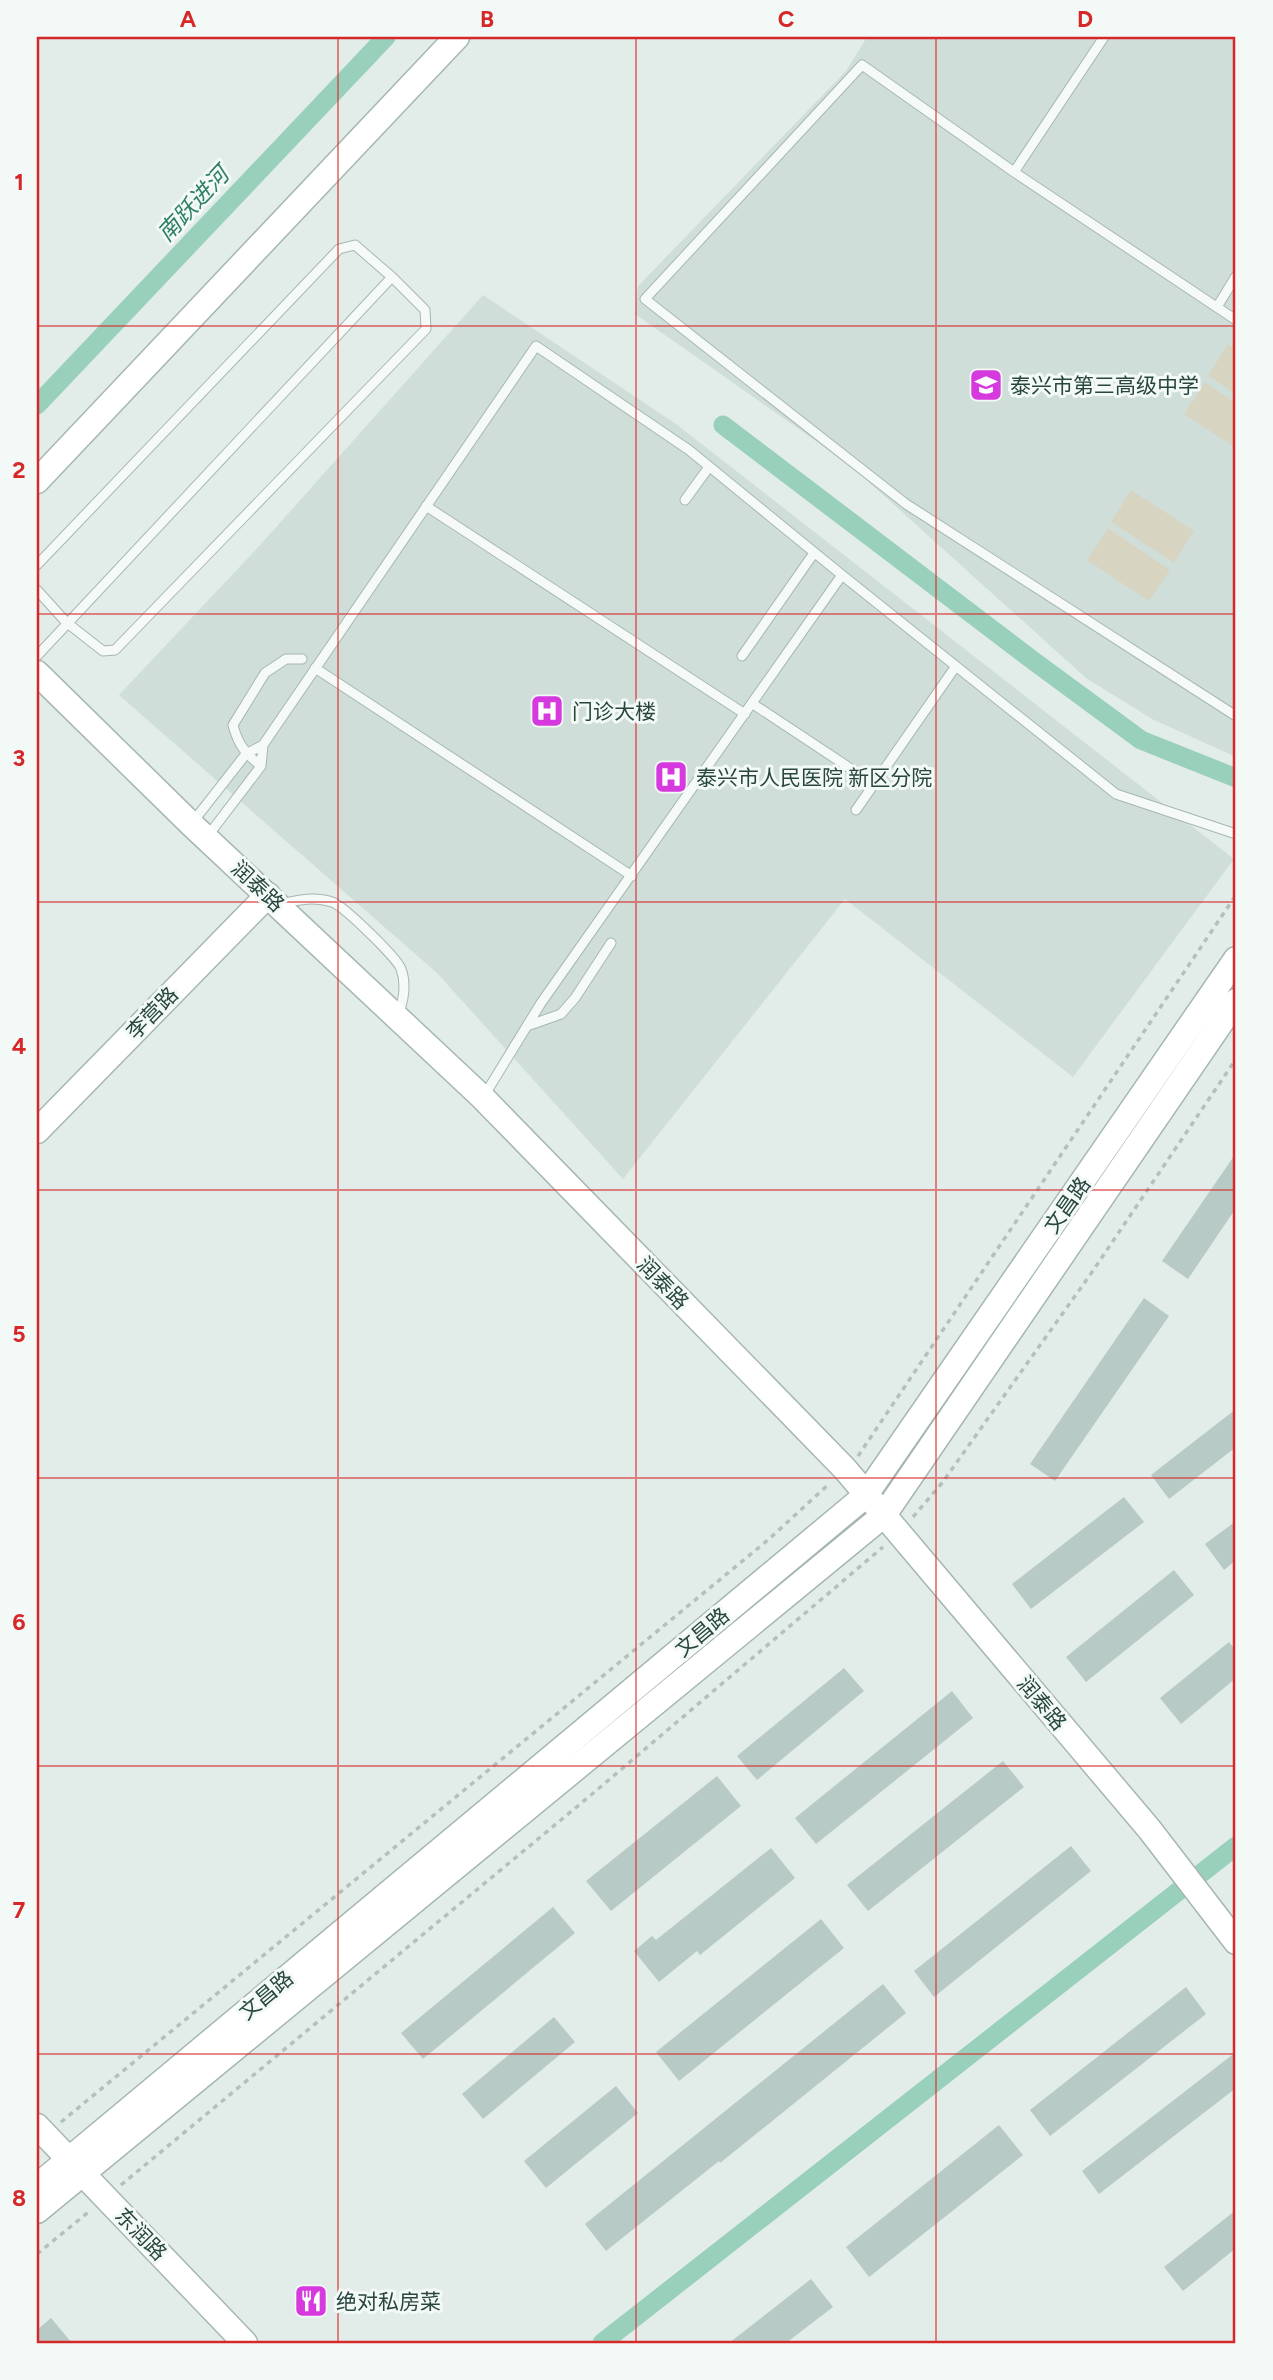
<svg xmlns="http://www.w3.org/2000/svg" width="1273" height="2380" font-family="Figtree,'Noto Sans SC',sans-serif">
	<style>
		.built { fill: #d0deda }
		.green { fill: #d7d4c2 }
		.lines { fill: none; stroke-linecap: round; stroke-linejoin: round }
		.canal { stroke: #99d0bb; stroke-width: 19 }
		.building { fill: #b8cac5 }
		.lane-casing { stroke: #a6b7b2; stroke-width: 11 }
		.secondary-casing { stroke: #a6b7b2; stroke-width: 27 }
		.path { stroke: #b3c0bc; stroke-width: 3.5; stroke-dasharray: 5 5; stroke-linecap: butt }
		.lane { stroke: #f5f9f8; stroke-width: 9 }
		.secondary { stroke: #fff; stroke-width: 24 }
		.grid { fill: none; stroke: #d62828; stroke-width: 2; stroke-opacity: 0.55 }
		.labels { text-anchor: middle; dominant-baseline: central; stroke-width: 6; stroke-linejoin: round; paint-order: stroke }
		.poi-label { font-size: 21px; fill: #28463e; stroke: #f2f9f7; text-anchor: start }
		.street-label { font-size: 21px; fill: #28463e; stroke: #f2f9f7 }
		.water-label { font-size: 23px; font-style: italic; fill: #2d7f63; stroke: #f2f9f7 }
		.neatline { fill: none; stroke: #d62828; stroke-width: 2.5 }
		.grid-label { font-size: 23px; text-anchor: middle; font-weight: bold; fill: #d62828 }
	</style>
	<rect width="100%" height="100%" fill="#e2ece9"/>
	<path class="built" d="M867,37H1236V757L1152,719L1086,678L850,465L635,314L638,286L846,71Z
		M483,295L676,424L1234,859L1073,1077L845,899L623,1179L437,973L119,695L262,543Z"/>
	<path class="green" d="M1228,344L1236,349V394L1208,376Z
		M1205,382L1236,403V448L1184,414Z
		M1131,490L1194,531L1174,563L1111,522Z
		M1108,528L1170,570L1149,601L1087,560Z"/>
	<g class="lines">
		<path class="canal" d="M37,405L386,37
			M723,425L1035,662L1141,740L1236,778
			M602,2343L1236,1846"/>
	</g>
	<path class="building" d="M1236,1153V1208L1188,1279L1162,1261Z
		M1144,1298L1169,1316L1055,1481L1030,1464Z
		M1236,1409V1447L1169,1499L1151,1475Z
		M1124,1497L1144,1522L1031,1609L1012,1584Z
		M1236,1521V1560L1224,1570L1205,1544Z
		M1174,1570L1194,1595L1086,1682L1066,1657Z
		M1229,1642L1236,1651V1678L1181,1724L1160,1698Z
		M844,1668L864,1691L757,1780L737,1756Z
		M952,1691L973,1718L816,1844L795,1818Z
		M1003,1761L1024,1787L868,1911L847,1885Z
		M717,1776L741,1806L611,1911L586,1881Z
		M1071,1846L1091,1871L934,1997L914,1971Z
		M771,1848L795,1878L700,1955L697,1951L659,1982L634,1951L652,1936L656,1940Z
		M553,1907L575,1933L423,2059L401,2033Z
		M821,1919L844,1948L679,2081L656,2052Z
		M883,1984L906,2013L720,2163L719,2161L606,2251L585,2224Z
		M1186,1987L1206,2014L1050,2136L1030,2110Z
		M554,2017L575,2042L483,2119L462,2094Z
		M1236,2052V2088L1099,2194L1082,2171Z
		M616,2086L638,2113L546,2188L524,2161Z
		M999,2125L1023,2155L869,2277L846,2247Z
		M1236,2210V2248L1183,2291L1164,2267Z
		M811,2279L833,2307L786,2343H729Z
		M51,2318L72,2343H37V2330Z"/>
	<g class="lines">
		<defs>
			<path id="lane" d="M1104,37L1014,172L862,65L645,299L906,504L1236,716
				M1014,172L1236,320
				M1217,307L1236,276
				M685,500L709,467
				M426,506L745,714
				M37,565L339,249L355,245L392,277L425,310L426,329L115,650L103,651L66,622L37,590
				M37,656L392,277
				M742,656L814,553
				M315,668L632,876
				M753,704L874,784
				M261,766C246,754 238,745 233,725L265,673L286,659H302
				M856,810L956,666
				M192,823L246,754L263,745
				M207,837L261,766L263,745L536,346L689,450L842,575L1116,794L1236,834
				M280,904C298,900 314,896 332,902C344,906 398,959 401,969C407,985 403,1001 398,1017
				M527,1026L561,1014L575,998L611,943
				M484,1096L541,1003L842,575"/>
			<path id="secondary" d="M37,481L457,37
				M37,673L191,824L483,1098L845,1469L1150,1830L1236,1942
				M37,1131L268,895
				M37,2126L245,2343
				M37,2186L865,1496L1236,959
				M37,2211L884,1515L1236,1001"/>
		</defs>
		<use href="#lane" class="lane-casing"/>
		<use href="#secondary" class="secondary-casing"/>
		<path class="path" d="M858,1456L1236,895
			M913,1517L942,1483L1090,1275L1236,1059
			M61,2122L768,1540L830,1483
			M121,2185L591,1795L883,1547
			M37,2254L91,2210"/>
		<use href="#lane" class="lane"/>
		<use href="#secondary" class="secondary"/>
	</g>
	<path class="grid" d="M338,37V2343M636,37V2343M936,37V2343M37,326H1236M37,614H1236M37,902H1236M37,1190H1236M37,1478H1236M37,1766H1236M37,2054H1236"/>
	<defs>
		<symbol id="school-square" viewBox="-11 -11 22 22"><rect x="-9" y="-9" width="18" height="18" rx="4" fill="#d63ade" stroke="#f2f9f7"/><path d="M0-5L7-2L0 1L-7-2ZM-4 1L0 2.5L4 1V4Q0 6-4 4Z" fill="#fff"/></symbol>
		<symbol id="hospital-square" viewBox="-11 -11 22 22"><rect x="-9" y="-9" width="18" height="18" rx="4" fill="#d63ade" stroke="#f2f9f7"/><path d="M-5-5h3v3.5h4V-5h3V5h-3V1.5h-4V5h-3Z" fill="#fff"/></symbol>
		<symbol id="restaurant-square" viewBox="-11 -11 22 22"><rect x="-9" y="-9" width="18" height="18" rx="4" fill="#d63ade" stroke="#f2f9f7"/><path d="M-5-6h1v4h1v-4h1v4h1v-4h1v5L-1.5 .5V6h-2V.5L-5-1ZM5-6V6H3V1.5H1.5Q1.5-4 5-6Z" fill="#fff"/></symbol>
	</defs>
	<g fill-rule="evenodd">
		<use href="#school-square" x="967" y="366" width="38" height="38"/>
		<use href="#hospital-square" x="528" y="692" width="38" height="38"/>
		<use href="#hospital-square" x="652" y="758" width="38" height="38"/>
		<use href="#restaurant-square" x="292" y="2282" width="38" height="38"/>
	</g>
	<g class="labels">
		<g class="poi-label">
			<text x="1010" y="385">泰兴市第三高级中学</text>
			<text x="572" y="711">门诊大楼</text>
			<text x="696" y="777">泰兴市人民医院 新区分院</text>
			<text x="336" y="2301">绝对私房菜</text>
		</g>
		<g class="street-label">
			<text transform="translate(258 886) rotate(43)">润泰路</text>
			<text transform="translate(152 1013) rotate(-46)">李营路</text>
			<text transform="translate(1067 1205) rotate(-55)">文昌路</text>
			<text transform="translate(663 1283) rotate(46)">润泰路</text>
			<text transform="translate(702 1632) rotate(-40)">文昌路</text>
			<text transform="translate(1042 1703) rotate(50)">润泰路</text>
			<text transform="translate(266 1995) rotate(-40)">文昌路</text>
			<text transform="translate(141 2234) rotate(46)">东润路</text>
		</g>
		<g class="water-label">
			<text transform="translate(193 204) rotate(-47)">南跃进河</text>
		</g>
	</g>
	<rect width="1273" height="2380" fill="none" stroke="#f2f9f7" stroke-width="77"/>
	<rect x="38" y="38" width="1196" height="2304" class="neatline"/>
	<g class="grid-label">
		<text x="188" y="27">A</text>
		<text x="487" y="27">B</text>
		<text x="786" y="27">C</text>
		<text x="1085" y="27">D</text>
		<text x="19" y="190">1</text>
		<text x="19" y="478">2</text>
		<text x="19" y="766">3</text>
		<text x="19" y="1054">4</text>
		<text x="19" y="1342">5</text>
		<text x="19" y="1630">6</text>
		<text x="19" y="1918">7</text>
		<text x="19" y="2206">8</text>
	</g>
</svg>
